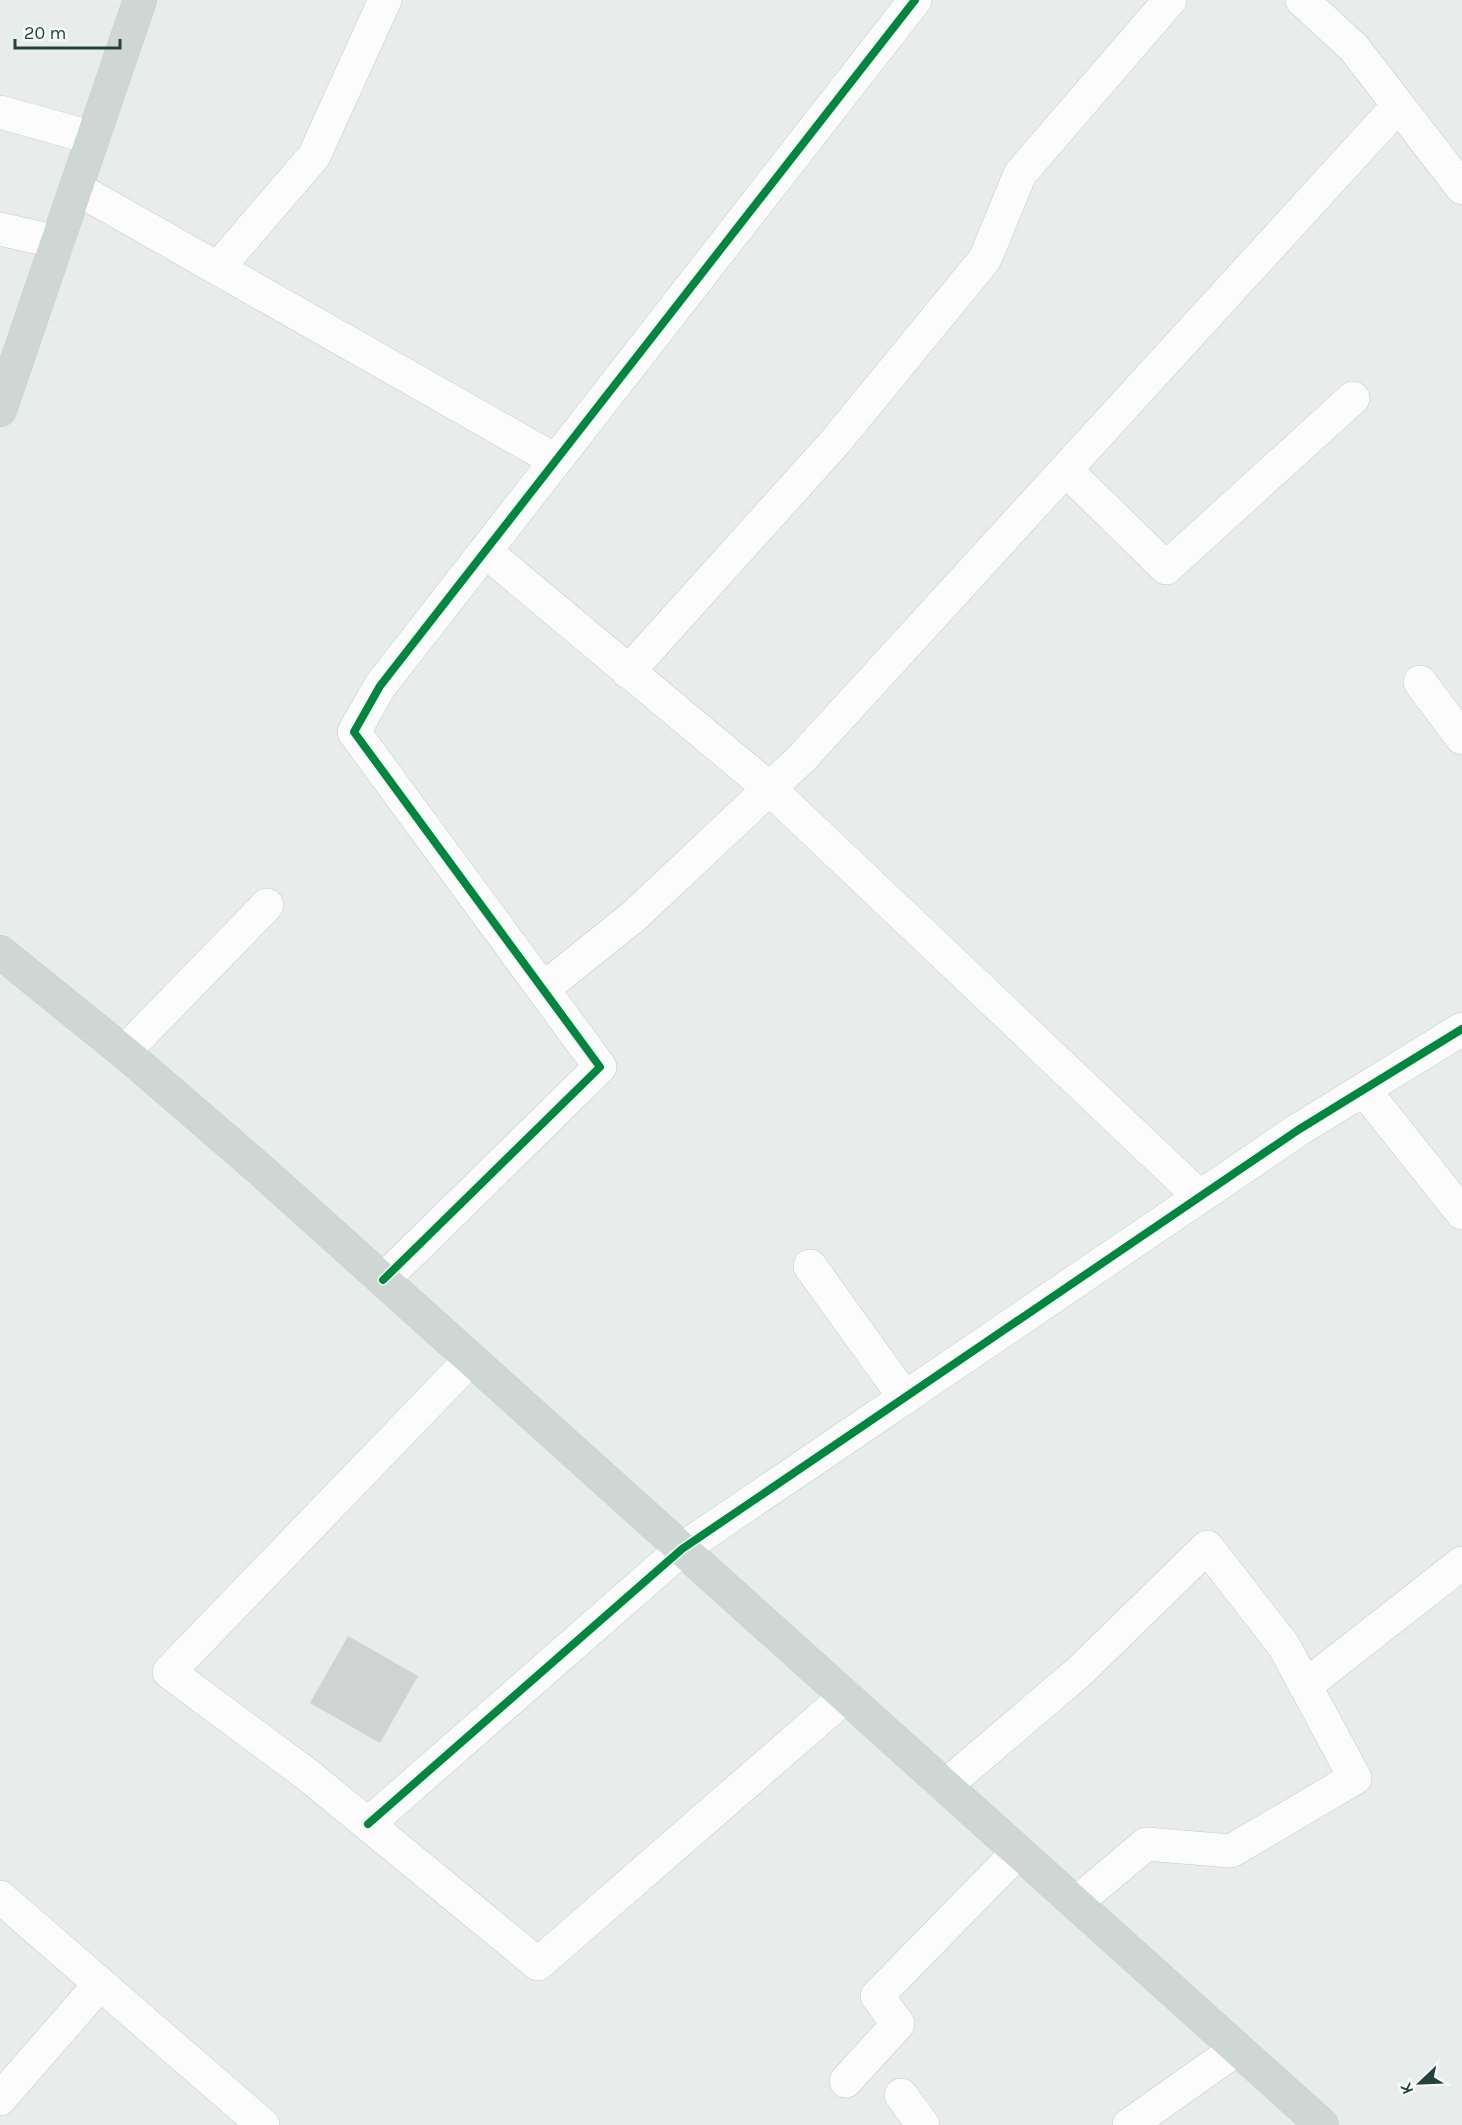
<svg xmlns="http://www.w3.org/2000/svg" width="1462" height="2125" font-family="Karla,sans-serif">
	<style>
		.building { fill: #cfd4d2 }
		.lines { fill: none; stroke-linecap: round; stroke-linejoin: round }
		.minor-casing { stroke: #c5cac8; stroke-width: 34 }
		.major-casing { stroke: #c3ccc9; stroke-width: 34 }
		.minor { stroke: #fcfcfc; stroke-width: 33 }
		.major { stroke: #cfd7d5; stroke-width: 33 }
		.cycleway-casing { stroke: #f7fbf9; stroke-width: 11 }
		.cycleway { stroke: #00873e; stroke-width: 8 }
	</style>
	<rect width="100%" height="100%" fill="#e8edeb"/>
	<path class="building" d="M348,1636L418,1676L380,1743L310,1703Z"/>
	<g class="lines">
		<defs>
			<path id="minor" d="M1302,0L1354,48L1462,188
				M0,112L93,138
				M76,188L555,460
				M0,229L58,242
				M218,268L314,156L385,0
				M1066,470L1166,568L1353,398
				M485,551L770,789L1200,1197
				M628,672L836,441L985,259L1020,174L1170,0
				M1420,682L1462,738
				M543,989L634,916L802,758L1398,106
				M124,1052L267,905
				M1364,1090L1462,1213
				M810,1266L905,1398
				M383,1280L600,1067L354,732L380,686L915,0
				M471,1359L169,1672L309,1776L538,1964L846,1696
				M1305,1686L1462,1563
				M945,1786L1080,1671L1207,1547L1284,1646L1355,1778L1231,1851L1146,1844L1076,1903
				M368,1824L682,1549L1298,1130L1462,1029
				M0,1897L263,2125
				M846,2081L898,2024L877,1996L1018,1852
				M901,2095L923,2125
				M0,2099L100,1984
				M1129,2125L1237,2049"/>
			<path id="major" d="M0,410L140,0
				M0,952L124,1052L262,1171L1322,2125"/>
		</defs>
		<use href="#minor" class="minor-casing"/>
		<use href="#major" class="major-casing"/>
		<use href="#minor" class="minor"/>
		<use href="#major" class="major"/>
		<defs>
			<path id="cycleway" d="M383,1280L600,1067L354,732L380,686L915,0
				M368,1824L682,1549L1298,1130L1462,1029"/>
		</defs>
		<use href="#cycleway" class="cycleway-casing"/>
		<use href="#cycleway" class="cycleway"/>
	</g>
	<g transform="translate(1420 2083) rotate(247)" stroke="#f7fbf9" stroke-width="4.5" paint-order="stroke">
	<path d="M0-4.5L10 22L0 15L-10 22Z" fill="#24423a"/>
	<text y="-9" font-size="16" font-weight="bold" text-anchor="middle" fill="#24423a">K</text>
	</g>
	<path d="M15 39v9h105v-9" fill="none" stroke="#24423a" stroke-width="3"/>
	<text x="24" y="39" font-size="18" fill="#24423a" stroke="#f7fbf9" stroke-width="4.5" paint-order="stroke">20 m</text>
</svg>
